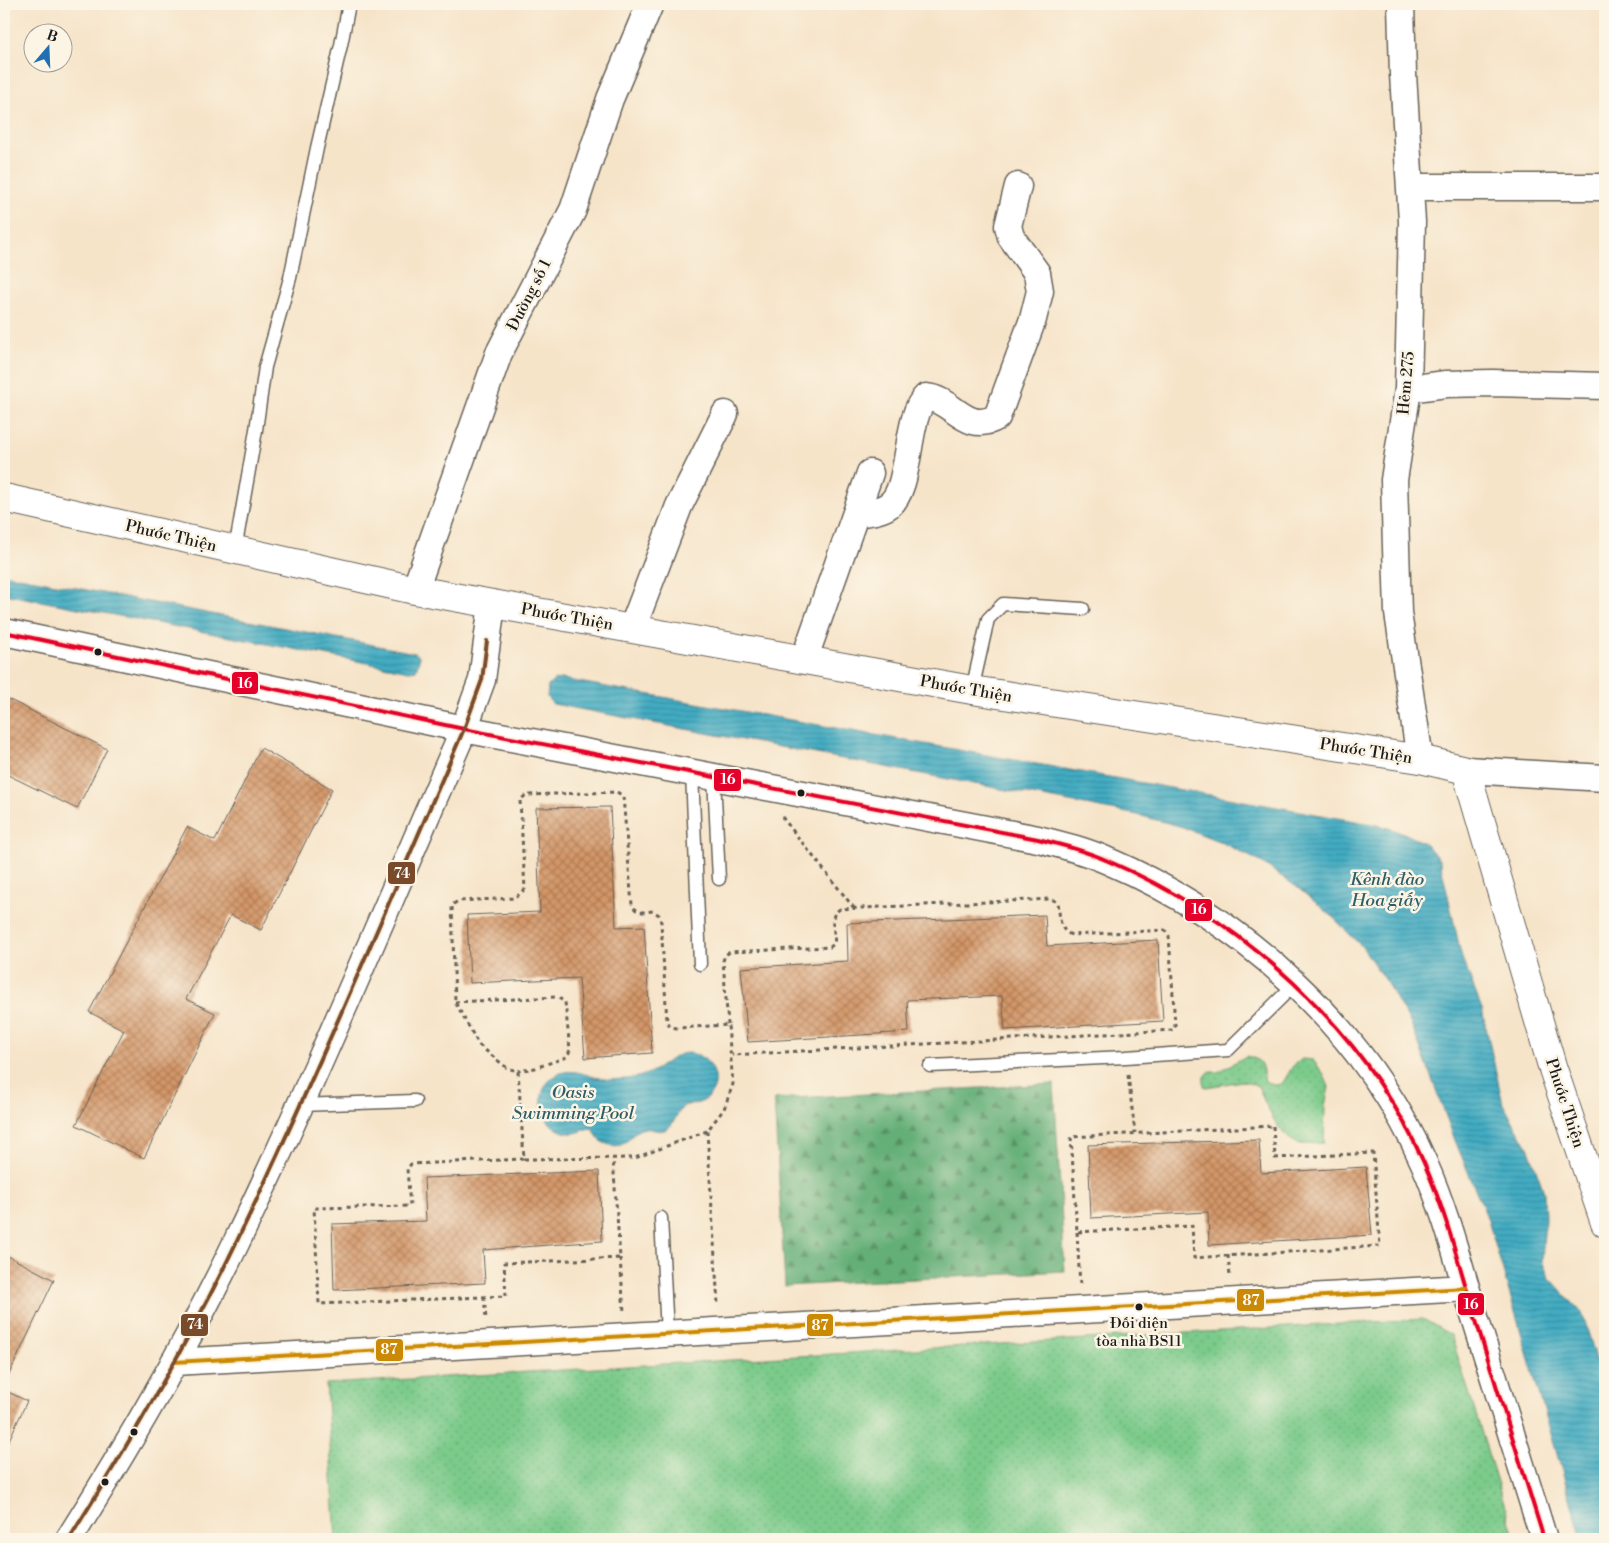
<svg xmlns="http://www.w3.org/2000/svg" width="1609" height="1543" font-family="'Libre Bodoni',serif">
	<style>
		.grass { fill: url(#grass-dots); stroke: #4c7454 }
		.forest { fill: url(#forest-firs); stroke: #40664a }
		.water { fill: url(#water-rules); stroke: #2f646f }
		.building { fill: url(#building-cross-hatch) }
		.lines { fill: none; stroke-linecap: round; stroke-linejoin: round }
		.lane-casing { stroke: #686259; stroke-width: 15 }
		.street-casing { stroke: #686259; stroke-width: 29 }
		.secondary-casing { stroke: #686259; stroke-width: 30 }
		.path { stroke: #686259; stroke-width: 3; stroke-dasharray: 4 4; stroke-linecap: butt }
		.lane { stroke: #fff; stroke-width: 12 }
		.street { stroke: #fff; stroke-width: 26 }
		.secondary { stroke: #fff; stroke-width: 28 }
		.bus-1-casing { stroke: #fcf5e5; stroke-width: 8 }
		.bus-2-casing { stroke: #fcf5e5; stroke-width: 8 }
		.bus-3-casing { stroke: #fcf5e5; stroke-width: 8 }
		.bus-1 { stroke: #e4002b; stroke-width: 4 }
		.bus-2 { stroke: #cb8a06; stroke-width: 4 }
		.bus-3 { stroke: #7a4b2a; stroke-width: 4 }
		.bus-dot { fill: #1c1c1c; stroke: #fcf5e5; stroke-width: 2 }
		.labels { text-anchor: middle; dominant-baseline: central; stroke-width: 5; stroke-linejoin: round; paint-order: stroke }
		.bus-label { font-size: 15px; fill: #1c1c1c; stroke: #fcf5e5 }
		.street-label { font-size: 16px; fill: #1c1c1c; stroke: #fcf5e5 }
		.water-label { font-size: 18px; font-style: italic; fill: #2d5d67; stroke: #fcf5e5 }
		.line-badge { stroke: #fcf5e5; stroke-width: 2 }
		.badge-label { font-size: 14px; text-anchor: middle; font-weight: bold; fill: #fff }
	</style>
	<defs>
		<pattern id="grass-dots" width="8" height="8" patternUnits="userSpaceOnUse" patternTransform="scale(1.25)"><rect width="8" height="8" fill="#7bcb8b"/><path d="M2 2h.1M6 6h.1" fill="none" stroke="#6aae77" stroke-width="1.8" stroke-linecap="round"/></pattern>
		<pattern id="forest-firs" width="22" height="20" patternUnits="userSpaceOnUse" patternTransform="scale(1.25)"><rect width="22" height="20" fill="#64af77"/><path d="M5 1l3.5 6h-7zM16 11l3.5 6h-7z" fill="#528e61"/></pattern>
		<pattern id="water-rules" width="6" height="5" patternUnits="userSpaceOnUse" patternTransform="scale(1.25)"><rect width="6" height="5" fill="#42acc2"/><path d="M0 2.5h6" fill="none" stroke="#368b9d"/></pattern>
		<pattern id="building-cross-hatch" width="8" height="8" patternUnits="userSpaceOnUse" patternTransform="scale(1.25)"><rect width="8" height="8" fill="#d49668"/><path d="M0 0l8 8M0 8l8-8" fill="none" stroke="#ab7a55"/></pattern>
	</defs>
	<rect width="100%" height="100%" fill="#fcf5e5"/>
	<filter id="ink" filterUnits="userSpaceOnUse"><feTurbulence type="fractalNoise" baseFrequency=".02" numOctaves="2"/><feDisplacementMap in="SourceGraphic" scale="10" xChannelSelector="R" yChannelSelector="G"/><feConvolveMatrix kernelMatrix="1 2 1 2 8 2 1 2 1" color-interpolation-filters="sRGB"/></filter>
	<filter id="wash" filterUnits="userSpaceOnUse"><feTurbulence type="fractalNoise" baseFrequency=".0096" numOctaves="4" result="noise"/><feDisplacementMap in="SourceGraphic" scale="20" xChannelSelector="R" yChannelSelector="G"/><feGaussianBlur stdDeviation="1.12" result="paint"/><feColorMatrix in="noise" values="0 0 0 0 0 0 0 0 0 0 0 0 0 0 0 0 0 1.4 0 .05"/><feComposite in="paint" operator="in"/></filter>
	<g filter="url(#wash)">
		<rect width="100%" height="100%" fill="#f6e4c9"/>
		<path class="grass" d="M1246,1056C1264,1060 1261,1065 1265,1081L1273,1085L1282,1084L1293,1066L1302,1059L1313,1060L1323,1073L1329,1087L1325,1106L1324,1143C1317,1143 1308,1145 1301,1144C1280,1141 1265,1103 1258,1086L1242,1081L1207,1087L1204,1086V1078L1209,1072H1218Z
			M1423,1319L1451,1335L1515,1539H336L326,1384Z"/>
		<path class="forest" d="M1054,1084L1065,1271L785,1286L774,1099Z"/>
		<path class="water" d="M4,574L415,653L420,657L416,670L409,671L4,594Z
			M562,679L1383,826L1406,834L1426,844L1440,861L1462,958L1482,1009L1503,1104L1529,1149L1544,1192L1545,1219L1542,1261L1549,1277L1582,1313L1594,1351L1605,1401V1539H1582L1487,1217L1456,1143L1412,1026L1388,985L1363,948L1332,916L1298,888L1261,862L1221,842L1183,827L1138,815L553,704L547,698L548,686L554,680Z
			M688,1053C711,1054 726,1083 706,1099C699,1105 692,1103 684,1106C677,1112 675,1123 668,1128C659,1135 650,1126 641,1129C628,1134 628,1151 607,1144C596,1141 598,1133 591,1128C583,1130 577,1134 569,1133C541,1130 531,1091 555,1076C570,1066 584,1075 599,1078C607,1080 617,1080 626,1079C636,1078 646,1075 655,1070C666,1064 675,1053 688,1053Z"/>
		<g id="blocks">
			<path class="building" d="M4,697L107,749L77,809L6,774L4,778Z
				M261,748L332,789L261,930L231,915L186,999L215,1013L144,1158L76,1125L124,1030L89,1012L187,827L215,841Z
				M610,807L616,927L644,926L652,1053L585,1058L579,978L470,983L467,915L540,912L536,808Z
				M1045,915L1047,946L1158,940L1163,1021L1005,1030L1002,996L907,1000L909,1032L748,1042L741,968L848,961L847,923Z
				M1259,1140L1261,1173L1366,1167L1372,1235L1209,1245L1208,1212L1091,1218L1088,1145Z
				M599,1171L602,1241L483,1250L485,1283L334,1290L332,1224L426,1221L424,1178Z
				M4,1254L54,1280L4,1385Z
				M4,1390L27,1401L4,1451Z"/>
		</g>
	</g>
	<g filter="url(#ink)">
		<use href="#blocks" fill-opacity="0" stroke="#686259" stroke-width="1"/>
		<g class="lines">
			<defs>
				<path id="lane" d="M235,550L256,430L265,367L290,278L317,148L341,45L349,4
					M972,690L988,619L1003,604L1083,609
					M692,773L700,964
					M714,777L719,879
					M930,1066L1126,1057L1228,1050L1295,984
					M300,1105L415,1101
					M661,1218L667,1333"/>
				<path id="street" d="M1401,4L1403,74L1412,222L1408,389L1394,480L1398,613L1420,759
					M1410,187H1605
					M1408,389L1446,384L1492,383L1605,386
					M856,514C867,512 880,512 889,505C912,489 905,416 926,397C953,399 966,435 997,417L1033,319L1040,291L1037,273L1011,237L1008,226L1018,186
					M415,590L499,353L573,210L610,99L650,4
					M632,629L679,506L725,414
					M4,632L464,729L1038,839C1062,845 1086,851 1108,861C1241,918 1365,1029 1424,1163C1445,1210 1458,1261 1473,1311C1497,1387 1521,1463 1544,1539
					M804,660L870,473
					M1466,770L1605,778
					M174,1362L1466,1288
					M69,1539C129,1444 187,1345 236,1243C317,1075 389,901 464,729L482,680L492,604"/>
				<path id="secondary" d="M4,498L415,590L972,690L1420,759L1466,770L1552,1066L1605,1223"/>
			</defs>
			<use href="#lane" class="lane-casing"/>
			<use href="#street" class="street-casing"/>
			<use href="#secondary" class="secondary-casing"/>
			<path class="path" d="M617,792L623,796L632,905C637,914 644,912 653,911L659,915L661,922L667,1022L671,1027L677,1028L728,1025L733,1084L724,1109L707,1131L635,1158L524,1159L518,1071L507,1068L479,1045L455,1002L452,905L458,901L515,898L525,889L520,800L526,795Z
				M782,817L854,908
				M455,1002L557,997L565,1002L570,1050L567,1057L535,1068L518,1071
				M728,1025L723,961L725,955L730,952L830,947L834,944C837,931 826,917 840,909L1051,899L1058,902C1060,914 1058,931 1072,935L1165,930L1169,936L1175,1025L1173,1030L732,1055
				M1128,1075L1135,1133
				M1273,1126L1275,1158L1373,1153L1380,1246L1194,1258L1192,1226L1077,1232L1071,1137Z
				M707,1131L718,1305
				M524,1159L411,1164L407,1169L410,1206L314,1208L319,1304L506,1296L504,1263L620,1258L613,1159
				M1077,1232L1080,1286
				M1228,1255L1230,1277
				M620,1258L624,1312
				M484,1297L486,1319"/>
			<use href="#lane" class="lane"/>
			<use href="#street" class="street"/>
			<use href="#secondary" class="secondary"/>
			<defs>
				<path id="bus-1" d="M4,632L464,729L1038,839C1062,845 1086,851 1108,861C1241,918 1365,1029 1424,1163C1445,1210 1458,1261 1473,1311C1497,1387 1521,1463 1544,1539"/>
				<path id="bus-2" d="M174,1362L1466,1288"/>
				<path id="bus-3" d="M69,1539C129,1444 187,1345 236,1243C317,1075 389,901 464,729L482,680L487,641"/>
			</defs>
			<use href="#bus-1" class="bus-1-casing"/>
			<use href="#bus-2" class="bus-2-casing"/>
			<use href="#bus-3" class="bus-3-casing"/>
			<use href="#bus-1" class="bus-1"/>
			<use href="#bus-2" class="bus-2"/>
			<use href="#bus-3" class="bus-3"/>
		</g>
	</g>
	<g class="bus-dot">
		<circle cx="98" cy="652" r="4.5"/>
		<circle cx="801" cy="793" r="4.5"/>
		<circle cx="1139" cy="1307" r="4.5"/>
		<circle cx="134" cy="1432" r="4.5"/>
		<circle cx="105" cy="1482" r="4.5"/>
	</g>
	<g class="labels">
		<g class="bus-label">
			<text x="1139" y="1323">Đối diện<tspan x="1139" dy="18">tòa nhà BS11</tspan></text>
		</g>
		<g class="street-label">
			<text transform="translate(529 295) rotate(-63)">Đường số 1</text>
			<text transform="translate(1406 383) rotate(-85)">Hẻm 275</text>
			<text transform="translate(171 536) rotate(13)">Phước Thiện</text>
			<text transform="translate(567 617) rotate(10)">Phước Thiện</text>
			<text transform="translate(966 689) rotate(10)">Phước Thiện</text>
			<text transform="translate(1366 751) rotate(9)">Phước Thiện</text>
			<text transform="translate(1565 1103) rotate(72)">Phước Thiện</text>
		</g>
		<g class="water-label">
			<text x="1387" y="879">Kênh đào<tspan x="1387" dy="21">Hoa giấy</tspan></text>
			<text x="573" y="1092">Oasis<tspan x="573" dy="21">Swimming Pool</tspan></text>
		</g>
	</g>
	<g class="line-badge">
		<rect x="231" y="671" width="28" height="24" rx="5" fill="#e4002b"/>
		<rect x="713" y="768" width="29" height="24" rx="5" fill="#e4002b"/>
		<rect x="387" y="861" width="29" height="24" rx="5" fill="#7a4b2a"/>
		<rect x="1184" y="898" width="29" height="24" rx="5" fill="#e4002b"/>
		<rect x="1236" y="1288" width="29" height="24" rx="5" fill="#cb8a06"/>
		<rect x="1457" y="1292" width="28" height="24" rx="5" fill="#e4002b"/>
		<rect x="180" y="1313" width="29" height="24" rx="5" fill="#7a4b2a"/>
		<rect x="806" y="1313" width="28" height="24" rx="5" fill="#cb8a06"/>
		<rect x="375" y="1338" width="29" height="24" rx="5" fill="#cb8a06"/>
	</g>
	<g class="badge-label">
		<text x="245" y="688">16</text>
		<text x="728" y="784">16</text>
		<text x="402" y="878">74</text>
		<text x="1199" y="914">16</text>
		<text x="1251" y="1305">87</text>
		<text x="1471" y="1309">16</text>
		<text x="195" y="1329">74</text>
		<text x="820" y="1330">87</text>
		<text x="389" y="1354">87</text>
	</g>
	<rect width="1609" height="1543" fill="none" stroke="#fcf5e5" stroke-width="20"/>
	<g transform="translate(48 48) rotate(19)"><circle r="24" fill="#fcf5e5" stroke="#a29e95"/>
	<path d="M0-4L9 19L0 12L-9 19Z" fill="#1f6fb2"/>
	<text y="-8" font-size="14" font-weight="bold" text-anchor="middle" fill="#1c1c1c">B</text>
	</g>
</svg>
